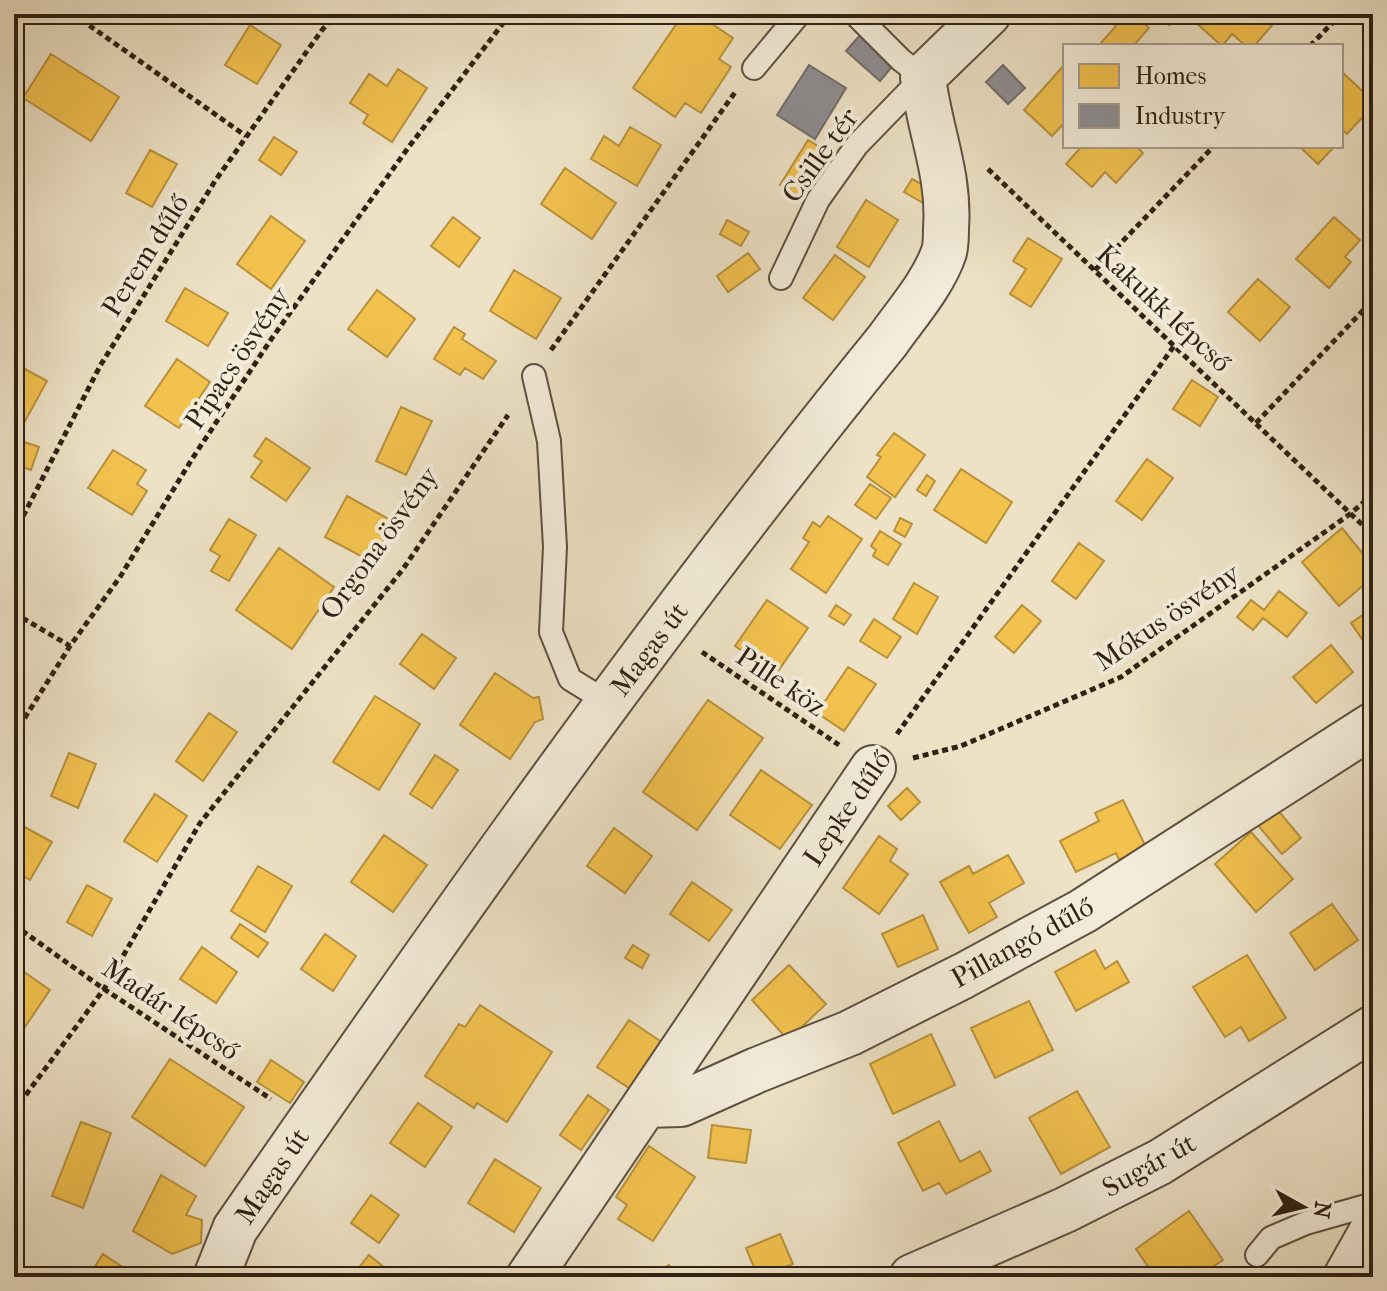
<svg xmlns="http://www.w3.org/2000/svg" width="1387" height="1291" font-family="'IM FELL French Canon',serif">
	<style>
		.homes { fill: #f2c14e; stroke: #b8913c; stroke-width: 2 }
		.industry { fill: #8d8d92; stroke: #716d6c; stroke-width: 2 }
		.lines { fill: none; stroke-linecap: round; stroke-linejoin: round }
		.service-casing { stroke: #5e5140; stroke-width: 26 }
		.minor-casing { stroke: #5e5140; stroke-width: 48 }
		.path { stroke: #2f2113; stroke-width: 5; stroke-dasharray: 6 4; stroke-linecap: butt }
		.service { stroke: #f3ecda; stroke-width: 22 }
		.minor { stroke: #f3ecda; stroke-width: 44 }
		.labels { text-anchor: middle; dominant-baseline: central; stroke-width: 8; stroke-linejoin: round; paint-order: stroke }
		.street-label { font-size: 28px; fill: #2f2113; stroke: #f3ecda }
	</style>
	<rect width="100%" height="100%" fill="#ede2c6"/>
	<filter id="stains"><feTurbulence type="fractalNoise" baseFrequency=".0025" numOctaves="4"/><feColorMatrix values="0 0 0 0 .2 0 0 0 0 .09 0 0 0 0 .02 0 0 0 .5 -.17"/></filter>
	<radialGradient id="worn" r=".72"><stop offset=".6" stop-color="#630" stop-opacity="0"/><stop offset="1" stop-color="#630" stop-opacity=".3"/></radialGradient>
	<path class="homes" d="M683,14H697L733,38L719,59L731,67L701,113L685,103L675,117L633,88Z
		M1111,14H1134L1149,28L1133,46H1103L1100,44L1116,26L1107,18Z
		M1158,14H1180L1169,25Z
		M1186,14H1267L1275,22L1254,46H1246L1232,34L1222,46Z
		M1299,14H1319L1310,24Z
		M250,25L281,45L257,84L225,65Z
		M51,54L119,97L91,141L23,98Z
		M1065,64V122L1052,136L1024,110Z
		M398,69L427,88L392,142L363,123L368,115L350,103L369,74L387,86Z
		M1342,72L1373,101V106L1347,134L1341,129Z
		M630,127L661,145L637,186L591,159L604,136L619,146Z
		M274,137L297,152L281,175L259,160Z
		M808,140L830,153L803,199L780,185Z
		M1082,146H1136L1143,153L1116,183L1105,172L1092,187L1066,164Z
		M1299,146H1335L1318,164Z
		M150,150L177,164L152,207L126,193Z
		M565,168L616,203L592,239L541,204Z
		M912,179L936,192L928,206L904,192Z
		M866,200L898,220L869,267L837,247Z
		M271,216L305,241L271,289L237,264Z
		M453,217L480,238L459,267L431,246Z
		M1334,217L1360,240L1345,257L1351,262L1329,288L1296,259Z
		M727,220L749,232L741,246L720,234Z
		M1028,238L1062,259L1031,307L1010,294L1026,269L1013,261Z
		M748,253L760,269L728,292L717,276Z
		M835,255L865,277L833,320L803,298Z
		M514,270L561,298L536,339L490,311Z
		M1258,279L1290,307L1260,341L1228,312Z
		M185,288L228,313L208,346L166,321Z
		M377,290L415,319L387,357L348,329Z
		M454,327L465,334L462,339L496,361L483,379L465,368L460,375L434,359Z
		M177,359L210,382L179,428L145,406Z
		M14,363L47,381L24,423L14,418Z
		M1192,380L1218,397L1200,426L1173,409Z
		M401,407L432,421L406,475L376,461Z
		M894,433L925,455L895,497L867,477L881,457L877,455Z
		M266,438L310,468L286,501L251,477L262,461L254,456Z
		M15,439L39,447L31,470L14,464Z
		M113,450L146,470L137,484L147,491L132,515L88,488Z
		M1147,459L1173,478L1142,520L1116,501Z
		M961,469L1012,502L986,543L934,510Z
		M927,475L935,481L926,496L917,490Z
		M870,484L891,498L876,519L855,505Z
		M347,496L394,522L372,562L325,537Z
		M828,516L862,539L826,593L791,569L809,542L803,538L813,522L820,527Z
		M900,518L912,524L905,537L894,531Z
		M229,519L256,535L229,581L211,571L220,556L210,550Z
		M1342,528L1373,566V577L1339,606L1302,562Z
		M880,531L901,544L888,565L873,556L876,550L871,546Z
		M1079,543L1104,561L1076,599L1052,581Z
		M279,548L334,587L292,649L236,610Z
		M914,583L938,597L917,634L893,619Z
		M1279,591L1307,613L1287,637L1263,618L1253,630L1237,617L1251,600L1264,610Z
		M767,600L808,628L776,674L735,646Z
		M836,605L851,615L844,625L829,616Z
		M1022,605L1041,621L1014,653L995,637Z
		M1373,608V655L1351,623Z
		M874,619L901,637L887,658L860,641Z
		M422,634L456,658L434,689L400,664Z
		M1331,645L1353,672L1316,703L1293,677Z
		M848,667L876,684L844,731L817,713Z
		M495,673L533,698L539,697L543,719L535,722L510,759L460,725Z
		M375,696L420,724L379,790L333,762Z
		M708,700L763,738L697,830L643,792Z
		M209,713L237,732L203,781L176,761Z
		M69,753L96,764L78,808L51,796Z
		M435,755L458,770L432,808L410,794Z
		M761,770L812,805L780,849L730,815Z
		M907,788L920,802L901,820L888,806Z
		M155,794L187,816L157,862L124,841Z
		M1123,800L1146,847L1119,860L1116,853L1076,872L1060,841L1099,821L1095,813Z
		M1276,808L1301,838L1282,854L1257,824Z
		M19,824L52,842L30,880L16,872L14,875V833Z
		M614,828L652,856L625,893L587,866Z
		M1251,832L1293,879L1256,912L1215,864Z
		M384,835L427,865L393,912L351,882Z
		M879,836L897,849L890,861L908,874L879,914L843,888Z
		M1008,855L1024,883L989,903L997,917L969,933L940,882L969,866L973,874Z
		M258,866L292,886L265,932L231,911Z
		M692,882L732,910L709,941L670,914Z
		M87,885L112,899L92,936L67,922Z
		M1332,904L1358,940L1315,970L1290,933Z
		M923,915L938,949L898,967L882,934Z
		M240,924L268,943L258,957L231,938Z
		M325,934L356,956L333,991L301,969Z
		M633,945L649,955L642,968L625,958Z
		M202,947L237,972L216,1003L180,979Z
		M1095,950L1105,969L1117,961L1129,982L1076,1011L1055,972Z
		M1247,955L1286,1018L1249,1041L1241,1027L1225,1037L1193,987Z
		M14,965L50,990L14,1043Z
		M789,965L826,1004L788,1040L752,1000Z
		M1029,1001L1053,1050L995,1078L971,1028Z
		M480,1005L552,1052L507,1122L477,1103L474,1108L425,1076L459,1024L465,1027Z
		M629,1020L666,1045L635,1092L597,1067Z
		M931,1034L955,1085L893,1114L870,1064Z
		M170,1059L244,1107L205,1166L132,1117Z
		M271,1060L304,1082L290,1103L257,1082Z
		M1077,1091L1110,1147L1061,1174L1029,1118Z
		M588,1095L609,1110L581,1150L560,1135Z
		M418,1103L452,1127L425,1167L390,1143Z
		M939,1121L960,1162L980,1151L991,1171L946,1194L939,1183L923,1191L898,1143Z
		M81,1122L111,1133L83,1208L52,1196Z
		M712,1125L751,1130L746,1163L708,1158Z
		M649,1146L695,1177L653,1241L618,1219L627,1205L616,1197Z
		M495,1159L541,1188L514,1232L468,1203Z
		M161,1175L196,1196L186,1215L202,1220L201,1243L172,1254L133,1231Z
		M371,1195L399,1215L379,1243L351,1223Z
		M1189,1211L1223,1260L1198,1277H1155L1136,1249Z
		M780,1234L793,1264L758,1277L746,1248Z
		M103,1254L133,1274L132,1277H88Z
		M369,1255L385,1268L377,1277H367L358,1269Z
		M669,1265L675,1277H646Z"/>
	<path class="industry" d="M861,34L895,63L880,81L846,51Z
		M809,65L846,88L815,139L777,115Z
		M1003,65L1025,88L1008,104L986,82Z"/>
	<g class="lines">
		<defs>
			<path id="service" d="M754,68L799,14
				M781,278L818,200L857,145L923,77L901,60L855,14
				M534,376L549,441L555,547L551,632L570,679L609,703
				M1257,1255L1271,1238L1306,1223L1373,1204"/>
			<path id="minor" d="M646,1105L681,1104L757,1070L850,1033L963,976L1083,911L1373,725
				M216,1277L235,1229C444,927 656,625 888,340C907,313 933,284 944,252C946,245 946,236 946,228C950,174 929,130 923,77L988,14
				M529,1277L873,768
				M912,1277L1065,1210L1160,1162L1373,1028
				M1346,1277L1373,1229"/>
		</defs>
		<use href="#service" class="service-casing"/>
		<use href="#minor" class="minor-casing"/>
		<path class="path" d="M73,14L246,136
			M1310,46L1341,14
			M988,169L1373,535
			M1095,270L1214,146
			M551,350L736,91
			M1256,423L1373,300
			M14,534L100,366L215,181L322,30L337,14
			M14,613L70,646
			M702,652L839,745
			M897,734L1174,346
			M14,735L70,646L120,577L192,459L272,338L408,148L510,14
			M913,758L961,746L1121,677L1350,514L1373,494
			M14,925L104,989L271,1099
			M14,1111L104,989L200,823L403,569L508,415"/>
		<use href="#service" class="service"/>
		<use href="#minor" class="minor"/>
	</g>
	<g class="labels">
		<g class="street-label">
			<text transform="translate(820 155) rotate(-54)">Csille tér</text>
			<text transform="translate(145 255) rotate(-58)">Perem dűlő</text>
			<text transform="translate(1164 308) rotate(43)">Kakukk lépcső</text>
			<text transform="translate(237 358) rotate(-56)">Pipacs ösvény</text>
			<text transform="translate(379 543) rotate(-54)">Orgona ösvény</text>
			<text transform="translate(1167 617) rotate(-34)">Mókus ösvény</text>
			<text transform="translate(649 649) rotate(-53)">Magas út</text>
			<text transform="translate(781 681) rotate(34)">Pille köz</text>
			<text transform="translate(847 808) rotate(-56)">Lepke dűlő</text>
			<text transform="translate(1022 942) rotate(-29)">Pillangó dűlő</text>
			<text transform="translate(171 1009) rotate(34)">Madár lépcső</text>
			<text transform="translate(1149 1165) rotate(-29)">Sugár út</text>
			<text transform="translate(272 1176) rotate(-56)">Magas út</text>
		</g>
	</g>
	<rect width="1387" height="1291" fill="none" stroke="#ede2c6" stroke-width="48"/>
	<rect x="16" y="16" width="1355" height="1259" fill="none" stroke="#2f2113" stroke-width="4"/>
	<rect x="24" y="24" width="1339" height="1243" fill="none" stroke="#2f2113" stroke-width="2"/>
	<rect x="1063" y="44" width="280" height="104" fill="#f3ecda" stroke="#a59b8a" stroke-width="2"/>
	<rect x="1079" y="64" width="40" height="24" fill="#f2c14e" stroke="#a59b8a" stroke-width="2"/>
	<text x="1135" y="84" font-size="24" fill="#2f2113">Homes</text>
	<rect x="1079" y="104" width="40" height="24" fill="#8d8d92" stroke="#a59b8a" stroke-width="2"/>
	<text x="1135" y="124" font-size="24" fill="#2f2113">Industry</text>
	<g transform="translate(1303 1207) rotate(98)" stroke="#f3ecda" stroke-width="6" paint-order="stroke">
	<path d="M0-6L14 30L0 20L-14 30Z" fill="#2f2113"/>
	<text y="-12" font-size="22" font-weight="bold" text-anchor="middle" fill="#2f2113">N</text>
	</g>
	<rect width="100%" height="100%" filter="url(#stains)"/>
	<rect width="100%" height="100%" fill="url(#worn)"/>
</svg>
